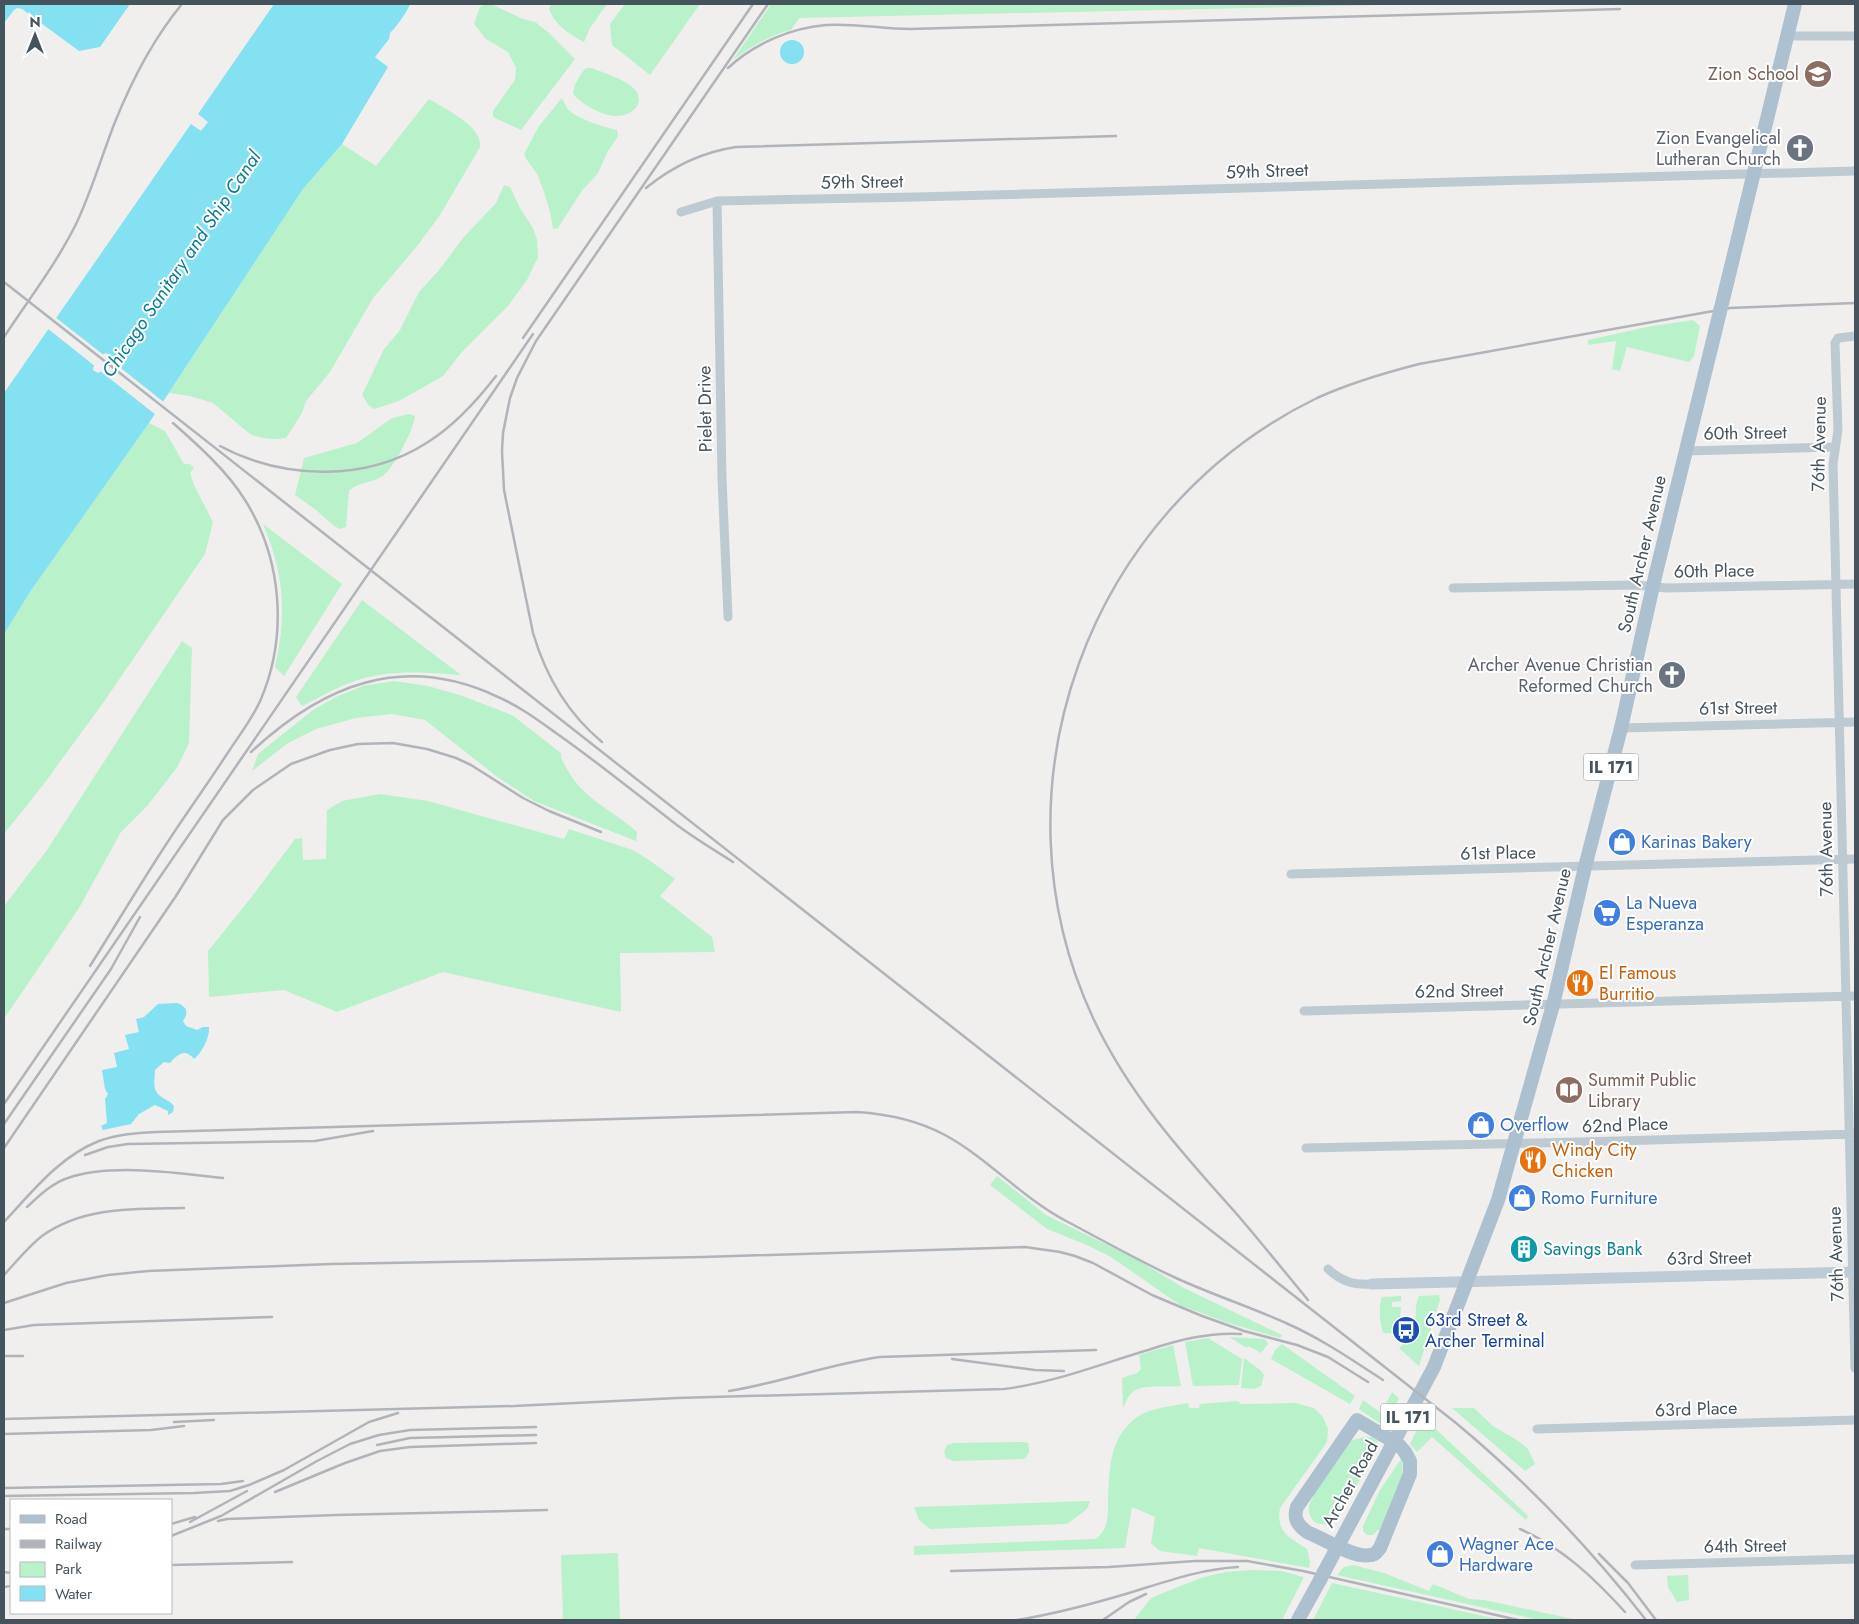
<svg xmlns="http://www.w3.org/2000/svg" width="1859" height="1624" font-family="Jost,sans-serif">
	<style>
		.green { fill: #b9f1cb }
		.water { fill: #84e1f1; fill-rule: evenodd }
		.pier { fill: #f1eeee }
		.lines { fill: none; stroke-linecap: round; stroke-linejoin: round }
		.street { stroke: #bdcad1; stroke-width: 9 }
		.secondary { stroke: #bdcbd6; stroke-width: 11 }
		.primary { stroke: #acc0cf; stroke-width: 14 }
		.rail { stroke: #b0b4b9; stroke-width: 2.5 }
		.primary-bridge { stroke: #acc0cf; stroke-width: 14 }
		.labels { text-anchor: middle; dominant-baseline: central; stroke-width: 4; stroke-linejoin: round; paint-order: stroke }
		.shield { fill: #fff; stroke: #7d878d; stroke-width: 1 }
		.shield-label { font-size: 16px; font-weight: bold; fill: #45535c }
		.education-label { font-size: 18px; fill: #785e54; stroke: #fff; text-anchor: end }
		.worship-label { font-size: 18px; fill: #5b616d; stroke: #fff; text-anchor: end }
		.street-label { font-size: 18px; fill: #45535c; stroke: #fff }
		.shop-label { font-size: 18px; fill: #366cbe; stroke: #fff; text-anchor: start }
		.food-label { font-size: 18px; fill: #c56008; stroke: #fff; text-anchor: start }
		.culture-label { font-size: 18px; fill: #0d838f; stroke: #fff; text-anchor: start }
		.transit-label { font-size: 18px; fill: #164399; stroke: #fff; text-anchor: start }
		.water-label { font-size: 19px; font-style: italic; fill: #077c90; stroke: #fff }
	</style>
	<rect width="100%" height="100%" fill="#f1eeee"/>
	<path class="green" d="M485,4H491L523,19L535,22L549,33L575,59L521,130L493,117V111L515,80L516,68L508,52L486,39L474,24L480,7Z
		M552,4H607L590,28L584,42C571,35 553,24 549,8Z
		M625,4H700L650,75L612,45L610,24Z
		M771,4H1426L799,18L791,30C769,35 751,47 733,60Z
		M586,68H592C604,73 621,78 631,86C648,99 635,115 618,116C604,117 581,104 573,94C574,85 579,75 586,68Z
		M562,98C565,103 566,109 571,112C579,119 606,128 617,130L618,136L608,151L598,173L581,192L558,228L553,229C551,211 544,191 537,174C533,167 527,162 524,154L539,126Z
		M429,99C445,109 483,126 480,147L440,215L418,245L373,298L330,372L306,401L302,413L286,438C273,440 262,439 250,434L213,403L190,396L169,393L303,189L342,144L376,166Z
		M504,185L510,187L520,208L533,228L537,239L538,257L527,280L508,306L462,352L443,376L399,401L374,409L369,406L362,395L384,349L400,330L419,292L440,269L463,238L496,203Z
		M1693,320L1700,326L1694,356L1689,362L1627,347L1620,371L1612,369L1616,341L1588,345V340L1647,327Z
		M409,414L415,416C414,429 392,472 381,477C371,483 358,482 349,491L346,527L340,529L334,526L315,509L295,495L304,458L357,443L392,418Z
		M149,423L165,431L184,464H190L194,468L190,473L194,485L213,522L205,554L103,703L43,785L4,834V634L30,592Z
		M263,524L342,584L284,676L275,667C287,615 284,573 263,524Z
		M362,600L461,675C425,672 386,669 352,682C335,688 319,698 302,706L296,697Z
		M182,641L192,648L189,743L178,766L148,805L121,832L79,908L4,1019V906L47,850Z
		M394,681L428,686L460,695L512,715L561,753V758C566,767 571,777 578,785C594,804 619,815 637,832L636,841L534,801L496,776L425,720L392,714L356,718L316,729L288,743L252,771L258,754L313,710L336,697L363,686Z
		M380,794L428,801L564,839L569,829L633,850L649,860L675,879L660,896L712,937L715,952L620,953L621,1012L443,972L337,1012L284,990L209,997L208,951L250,899L295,839L302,838L303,860L326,859L327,810L342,801Z
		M997,1176L1046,1215L1138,1260L1184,1288L1282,1335L1280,1338L1225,1322L1180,1305L1111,1257L1087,1245L1047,1229L990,1185Z
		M1439,1295L1440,1300L1419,1366L1399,1348C1428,1329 1409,1319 1419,1296Z
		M1401,1296V1301L1392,1302V1307H1401L1399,1328C1394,1333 1390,1334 1383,1333C1380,1323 1378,1308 1382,1297Z
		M1229,1337L1265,1339L1268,1344L1261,1353L1248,1346L1247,1348Z
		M1208,1338L1242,1359L1239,1385L1193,1386L1185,1342Z
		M1282,1344L1355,1396L1350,1404L1271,1359L1275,1350Z
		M1173,1345L1181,1386C1169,1387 1143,1384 1134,1391C1128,1395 1126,1402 1123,1408L1122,1378L1137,1373L1141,1369L1139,1355Z
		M1244,1358L1260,1370L1264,1375L1261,1386L1254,1389L1241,1388Z
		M1392,1392L1399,1398L1385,1427L1359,1409L1363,1400L1381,1413Z
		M1238,1401L1241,1404L1295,1403L1314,1408L1323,1417L1328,1429L1327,1442L1280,1508C1276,1533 1289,1537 1307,1549L1310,1562L1309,1568L1199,1548L1197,1556L1160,1551L1151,1543L1155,1517L1132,1507L1125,1548L914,1555V1546L1096,1539C1108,1528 1108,1520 1108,1504C1109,1473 1108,1438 1137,1417C1150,1408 1172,1406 1188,1403L1189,1408H1199L1200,1404Z
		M1452,1408H1474L1493,1426L1520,1442L1528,1449L1535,1464L1525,1471Z
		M1423,1417L1528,1516L1526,1520L1432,1437L1417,1452L1410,1444Z
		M1364,1437H1372L1378,1441L1363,1475L1335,1521L1327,1525L1316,1523C1307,1515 1307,1507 1313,1497L1311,1496L1349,1443L1353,1440Z
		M1023,1442L1028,1443C1030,1451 1030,1454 1024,1459L953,1461L946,1458L944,1452L947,1445L954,1443Z
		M1401,1459L1403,1467L1402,1475L1380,1530H1378L1373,1535H1367L1363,1531V1526L1380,1490Z
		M1090,1501L1087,1509L1067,1524L930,1529L919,1520L914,1507Z
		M618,1553L620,1620H563L561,1555Z
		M1353,1565L1384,1573L1429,1591L1433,1584L1469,1599L1484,1600L1578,1620H1539L1337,1575L1344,1567Z
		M1254,1570L1281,1571L1304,1577L1282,1620H1134L1151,1598L1175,1588L1204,1577L1226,1572Z
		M1688,1575L1689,1600L1677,1602L1668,1587L1667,1576Z
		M1332,1583L1502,1620H1313Z"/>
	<path class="water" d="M4,4H130L100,47L79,51L22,9L17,8L14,10L4,23Z
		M274,4H410C409,9 395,29 390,33L389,39L375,57L388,67L342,144L303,189L149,423L30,592L4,634V393L191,124L201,131L208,122L198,114ZM106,353L111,357C109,364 104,370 98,373L93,370C94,362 99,356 106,353Z
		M780 52a12 12 0 1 1 24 0a12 12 0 1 1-24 0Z
		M177,1003C187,1006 189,1013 183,1021L186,1026L197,1030L203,1027H209C210,1037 202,1053 194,1059C185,1048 178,1054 170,1063L164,1062L155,1070C155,1076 153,1086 156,1091C159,1098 170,1100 174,1106L173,1112L168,1115V1111L155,1105L139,1114L131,1124L103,1130L101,1126L107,1123L105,1099L108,1094L105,1089L102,1070L117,1067L114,1053L129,1049L125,1035L139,1032L136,1019L144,1017L158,1004Z"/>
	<path class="pier" d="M55,317L105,356L96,365V367L47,328Z
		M108,358L165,403L156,415L99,370Z"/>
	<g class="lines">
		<path class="street" d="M1787,36H1855
			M717,201L722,478L728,617
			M681,212L717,201L917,197L1855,171
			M1855,336L1838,338L1835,343L1838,430L1833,464L1855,1368
			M1685,451L1835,447
			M1453,588L1636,585L1667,588L1855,584
			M1621,728L1855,722
			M1291,874L1855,859
			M1304,1011L1855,996
			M1306,1148L1582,1142L1855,1134
			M1328,1269C1342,1282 1354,1285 1372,1284
			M1537,1429L1855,1420
			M1635,1565L1855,1559"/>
		<path class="secondary" d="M1372,1284L1855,1272"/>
		<path class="primary" d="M1728,279L1795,4
			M1381,1434L1357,1420L1297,1507C1293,1519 1298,1525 1307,1532C1322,1538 1355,1559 1370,1555C1375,1555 1377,1552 1380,1548L1410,1474V1461L1405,1452
			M1324,1572L1434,1367L1498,1200L1553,1005L1585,867L1621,728L1655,577L1715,332
			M1298,1620L1320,1580"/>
		<path class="rail" d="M728,68C754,44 790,28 826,25C854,23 882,29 910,29L1620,9
			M646,188C673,166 702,152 736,147L1116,136
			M4,282L1456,1423C1527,1482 1590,1548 1646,1620
			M4,337C29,299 57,263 77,222C92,190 102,155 115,122C132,80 153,39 182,4
			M523,338L753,4
			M220,446C284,480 367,482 428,442C455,425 476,402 496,376
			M602,742C567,713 546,677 533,633L504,490L502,451L503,433L510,398L517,378L536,341L768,4
			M251,752C323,685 403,652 498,697C519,706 538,720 556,733C596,761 634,792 673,822C692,837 713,849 733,862
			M90,966C121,917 150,867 183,819C198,797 214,774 229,751C240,734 253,718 261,699C288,635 282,559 245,500C227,471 199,446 173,423
			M4,1104L533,334
			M4,1124L111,969L140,917
			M4,1148L176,896L223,820L253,790L291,764L330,750L358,744L393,743L427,749L456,758L471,765L523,798L549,811L601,832
			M85,1155L108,1147L128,1144L315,1141L373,1131
			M27,1207C39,1196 52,1183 68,1178C111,1163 178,1173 223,1178
			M4,1222C32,1192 60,1156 99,1141C118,1134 137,1133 156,1132L857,1112C888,1114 917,1120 945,1135C989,1159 1023,1199 1068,1222C1104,1241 1139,1261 1176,1278C1213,1295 1251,1307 1288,1324C1322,1339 1352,1360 1383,1380
			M4,1275C16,1262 28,1247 42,1236C84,1206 135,1209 184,1208
			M1308,1300C1284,1271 1260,1241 1235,1212C1181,1152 1129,1094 1094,1020C985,789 1088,509 1317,398C1350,383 1384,373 1419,364L1730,308L1855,303
			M4,1303L66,1283L108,1275L148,1271L331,1264L703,1257L1025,1247L1060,1252L1075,1256L1093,1263L1152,1295L1202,1316L1244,1331L1297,1345L1328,1357L1368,1382
			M4,1330L34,1325L272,1317
			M4,1356H23
			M952,1359L1035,1370L1064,1371
			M729,1391C780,1383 829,1364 880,1357L1096,1350
			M4,1419L514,1406L677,1398L1004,1389C1053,1383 1101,1364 1148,1350C1178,1340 1209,1332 1241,1334
			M174,1422L214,1420
			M4,1434L151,1430L184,1426
			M377,1445L410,1438L536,1435
			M4,1488L221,1484L243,1481
			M275,1492L345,1463L380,1451L410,1447L536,1443
			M4,1496L194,1493L230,1491L249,1485L284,1470L369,1422L398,1413
			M218,1521L227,1519L336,1515L547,1510
			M190,1522L247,1491
			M171,1524L195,1517
			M4,1529H11
			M1520,1529C1562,1547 1595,1579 1625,1612
			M171,1536L221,1516L317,1461L350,1444L379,1435L410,1430L536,1427
			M1599,1554L1628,1583L1656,1620
			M171,1565L292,1562
			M951,1571L1109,1567L1195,1561H1247L1303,1571L1518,1620
			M4,1572L11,1573
			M4,1587L11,1586
			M1017,1620C1055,1614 1092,1604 1129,1593C1165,1582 1200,1569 1238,1567
			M1103,1620L1129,1602L1146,1594"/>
		<path class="primary-bridge" d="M1715,332L1728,279
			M1381,1434L1399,1445L1405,1452
			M1320,1580L1324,1572"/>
	</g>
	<defs>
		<symbol id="school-disc" viewBox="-11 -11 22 22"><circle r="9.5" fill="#8d6e63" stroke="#fff"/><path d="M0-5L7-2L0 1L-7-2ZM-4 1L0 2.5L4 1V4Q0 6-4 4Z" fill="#fff"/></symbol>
		<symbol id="church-disc" viewBox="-11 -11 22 22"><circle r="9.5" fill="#6b7280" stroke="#fff"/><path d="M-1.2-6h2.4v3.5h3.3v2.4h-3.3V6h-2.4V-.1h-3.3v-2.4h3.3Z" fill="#fff"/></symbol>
		<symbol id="shop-disc" viewBox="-11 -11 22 22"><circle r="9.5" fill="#3f7fe0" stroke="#fff"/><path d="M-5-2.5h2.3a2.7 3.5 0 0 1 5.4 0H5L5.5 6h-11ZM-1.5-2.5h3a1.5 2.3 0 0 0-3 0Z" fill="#fff"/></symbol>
		<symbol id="supermarket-disc" viewBox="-11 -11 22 22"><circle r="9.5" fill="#3f7fe0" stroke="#fff"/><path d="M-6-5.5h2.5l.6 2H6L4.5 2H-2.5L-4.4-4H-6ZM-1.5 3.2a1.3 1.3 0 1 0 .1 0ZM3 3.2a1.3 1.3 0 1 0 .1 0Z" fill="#fff"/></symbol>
		<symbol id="restaurant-disc" viewBox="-11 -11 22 22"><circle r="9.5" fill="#e8710a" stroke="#fff"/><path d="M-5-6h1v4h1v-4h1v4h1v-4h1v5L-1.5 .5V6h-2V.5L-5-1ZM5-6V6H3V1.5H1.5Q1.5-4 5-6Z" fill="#fff"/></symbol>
		<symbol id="library-disc" viewBox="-11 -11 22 22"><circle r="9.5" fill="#8d6e63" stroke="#fff"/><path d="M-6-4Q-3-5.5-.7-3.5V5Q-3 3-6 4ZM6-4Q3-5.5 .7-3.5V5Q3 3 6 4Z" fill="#fff"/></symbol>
		<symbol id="building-disc" viewBox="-11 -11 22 22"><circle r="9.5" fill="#0f9aa8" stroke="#fff"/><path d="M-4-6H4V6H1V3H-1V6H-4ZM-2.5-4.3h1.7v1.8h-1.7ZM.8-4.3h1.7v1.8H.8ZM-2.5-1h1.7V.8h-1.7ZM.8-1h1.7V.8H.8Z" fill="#fff"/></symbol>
		<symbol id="bus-disc" viewBox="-11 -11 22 22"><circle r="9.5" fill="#1a4fb4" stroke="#fff"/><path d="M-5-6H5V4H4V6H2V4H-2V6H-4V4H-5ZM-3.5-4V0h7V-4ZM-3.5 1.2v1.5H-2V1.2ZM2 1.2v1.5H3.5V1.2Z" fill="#fff"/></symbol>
	</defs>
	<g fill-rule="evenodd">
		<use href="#school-disc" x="1802" y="58" width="32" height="32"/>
		<use href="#church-disc" x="1784" y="132" width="32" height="32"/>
		<use href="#church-disc" x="1656" y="659" width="32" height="32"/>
		<use href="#shop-disc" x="1606" y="826" width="32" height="32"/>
		<use href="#supermarket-disc" x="1591" y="897" width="32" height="32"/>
		<use href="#restaurant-disc" x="1564" y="967" width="32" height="32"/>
		<use href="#library-disc" x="1553" y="1074" width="32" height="32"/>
		<use href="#shop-disc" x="1465" y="1109" width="32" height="32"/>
		<use href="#restaurant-disc" x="1517" y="1144" width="32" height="32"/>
		<use href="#shop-disc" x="1506" y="1182" width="32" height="32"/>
		<use href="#building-disc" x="1508" y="1233" width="32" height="32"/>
		<use href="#bus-disc" x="1390" y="1314" width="32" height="32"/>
		<use href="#shop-disc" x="1424" y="1538" width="32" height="32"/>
	</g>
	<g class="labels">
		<g class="shield">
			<rect x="1583.5" y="753.5" width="55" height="27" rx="4"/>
			<rect x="1380.5" y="1403.5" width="55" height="27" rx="4"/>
		</g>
		<g class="shield-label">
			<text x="1611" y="767">IL 171</text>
			<text x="1408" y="1417">IL 171</text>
		</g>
		<g class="education-label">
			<text x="1799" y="74">Zion School</text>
			<text x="1588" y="1080" text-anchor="start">Summit Public<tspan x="1588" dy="21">Library</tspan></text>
		</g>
		<g class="worship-label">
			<text x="1781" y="138">Zion Evangelical<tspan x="1781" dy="21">Lutheran Church</tspan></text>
			<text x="1653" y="665">Archer Avenue Christian<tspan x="1653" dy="21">Reformed Church</tspan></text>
		</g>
		<g class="street-label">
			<text transform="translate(1267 171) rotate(-2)">59th Street</text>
			<text transform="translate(862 182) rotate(-1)">59th Street</text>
			<text transform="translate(705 409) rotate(-91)">Pielet Drive</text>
			<text transform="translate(1745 433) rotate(-1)">60th Street</text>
			<text transform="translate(1819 444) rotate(-89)">76th Avenue</text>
			<text transform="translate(1642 554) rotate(-77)">South Archer Avenue</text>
			<text transform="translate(1714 571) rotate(-1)">60th Place</text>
			<text transform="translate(1738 708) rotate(-1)">61st Street</text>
			<text transform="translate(1826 849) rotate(-91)">76th Avenue</text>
			<text transform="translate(1498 853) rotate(-1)">61st Place</text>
			<text transform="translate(1547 947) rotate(-77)">South Archer Avenue</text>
			<text transform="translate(1459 991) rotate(-1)">62nd Street</text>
			<text transform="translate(1625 1125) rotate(-2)">62nd Place</text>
			<text transform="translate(1836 1254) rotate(-92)">76th Avenue</text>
			<text transform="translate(1709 1258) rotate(-1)">63rd Street</text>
			<text transform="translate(1696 1409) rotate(-2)">63rd Place</text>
			<text transform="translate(1350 1484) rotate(-61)">Archer Road</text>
			<text transform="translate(1745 1546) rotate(-1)">64th Street</text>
		</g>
		<g class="shop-label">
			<text x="1641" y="842">Karinas Bakery</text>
			<text x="1626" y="903">La Nueva<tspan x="1626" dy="21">Esperanza</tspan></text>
			<text x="1500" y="1125">Overflow</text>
			<text x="1541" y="1198">Romo Furniture</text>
			<text x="1459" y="1544">Wagner Ace<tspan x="1459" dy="21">Hardware</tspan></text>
		</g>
		<g class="food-label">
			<text x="1599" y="973">El Famous<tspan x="1599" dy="21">Burritio</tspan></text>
			<text x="1552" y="1150">Windy City<tspan x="1552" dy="21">Chicken</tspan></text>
		</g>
		<g class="culture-label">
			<text x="1543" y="1249">Savings Bank</text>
		</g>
		<g class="transit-label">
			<text x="1425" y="1320">63rd Street &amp;<tspan x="1425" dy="21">Archer Terminal</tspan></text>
		</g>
		<g class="water-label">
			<text transform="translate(181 264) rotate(-56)">Chicago Sanitary and Ship Canal</text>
		</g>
	</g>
	<rect width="1859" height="1624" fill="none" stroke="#45535c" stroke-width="10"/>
	<rect x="10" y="1499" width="162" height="115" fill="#ffffff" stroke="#b5babe"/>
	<rect x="20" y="1515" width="25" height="8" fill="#acc0cf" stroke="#b5babe"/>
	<text x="55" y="1524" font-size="15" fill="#45535c">Road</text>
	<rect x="20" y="1540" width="25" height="8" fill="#b0b4b9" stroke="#b5babe"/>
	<text x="55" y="1549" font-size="15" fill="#45535c">Railway</text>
	<rect x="20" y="1562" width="25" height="15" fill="#b9f1cb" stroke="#b5babe"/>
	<text x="55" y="1574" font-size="15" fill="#45535c">Park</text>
	<rect x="20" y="1586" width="25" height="15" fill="#84e1f1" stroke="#b5babe"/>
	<text x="55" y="1599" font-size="15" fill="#45535c">Water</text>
	<g transform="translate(35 35)" stroke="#ffffff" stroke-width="4" paint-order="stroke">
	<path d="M0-4L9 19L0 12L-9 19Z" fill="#45535c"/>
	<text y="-8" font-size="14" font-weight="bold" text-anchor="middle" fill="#45535c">N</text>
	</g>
</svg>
